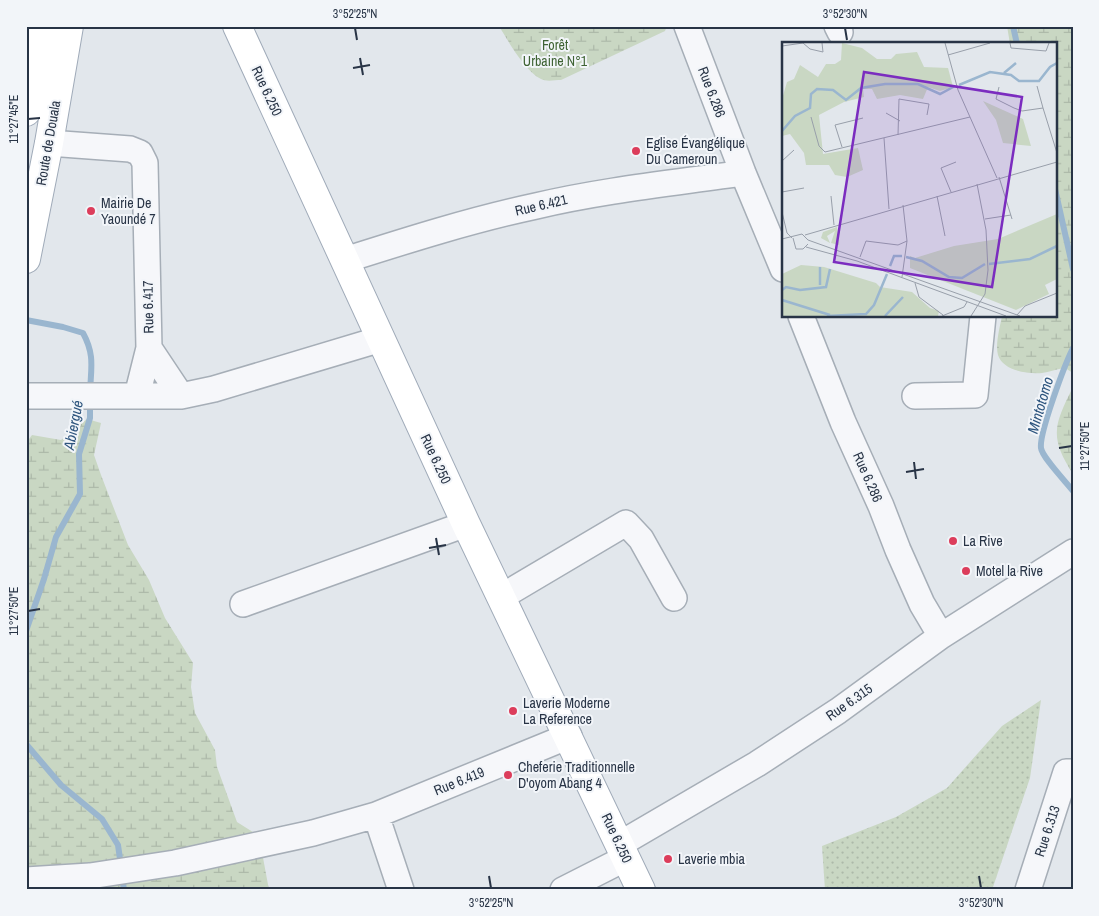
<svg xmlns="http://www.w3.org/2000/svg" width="1099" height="916" font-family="'Archivo Narrow',sans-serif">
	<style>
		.grass { fill: url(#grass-dots) }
		.wetland { fill: url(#wetland-marsh) }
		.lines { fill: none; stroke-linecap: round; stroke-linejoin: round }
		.stream { stroke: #9ab6cf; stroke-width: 6 }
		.minor-casing { stroke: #a6aeb7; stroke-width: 28 }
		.major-casing { stroke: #a0abb9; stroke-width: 30 }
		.minor { stroke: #f6f7fa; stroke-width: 25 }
		.major { stroke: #fff; stroke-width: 28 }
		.ticks { fill: none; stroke: #283446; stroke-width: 2 }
		.poi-dot { fill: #dc3d5b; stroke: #f2f5f9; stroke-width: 2 }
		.labels { text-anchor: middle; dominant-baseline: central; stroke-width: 4; stroke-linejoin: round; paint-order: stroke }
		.park-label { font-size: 14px; fill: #3f6334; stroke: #f2f5f9 }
		.street-label { font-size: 14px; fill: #283446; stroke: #f2f5f9 }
		.poi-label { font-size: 14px; fill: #283446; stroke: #f2f5f9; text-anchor: start }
		.water-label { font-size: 15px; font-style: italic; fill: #2e557e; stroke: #f2f5f9 }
		.inset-river { fill: none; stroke: #9ab6cf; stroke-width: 2.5 }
		.inset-road { fill: none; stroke: #989faa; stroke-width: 1 }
		.view { fill: #7b2cbf; fill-opacity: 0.15; stroke: #7b2cbf; stroke-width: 2.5 }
		.inset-edge { fill: none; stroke: #283446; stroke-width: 2.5 }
		.neatline { fill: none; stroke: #283446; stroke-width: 2 }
		.ticks-label { font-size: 12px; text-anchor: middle; fill: #283446 }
	</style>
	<defs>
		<pattern id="grass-dots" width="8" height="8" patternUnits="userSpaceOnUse" patternTransform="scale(1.25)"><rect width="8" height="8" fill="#c9d7c3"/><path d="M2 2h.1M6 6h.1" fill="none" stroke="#adb9a9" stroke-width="1.8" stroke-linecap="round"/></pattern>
		<pattern id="wetland-marsh" width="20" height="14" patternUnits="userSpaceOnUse" patternTransform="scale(1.25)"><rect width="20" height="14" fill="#c9d7c3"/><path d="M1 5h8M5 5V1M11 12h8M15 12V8" fill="none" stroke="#adb9a9"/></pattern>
	</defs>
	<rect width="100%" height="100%" fill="#e2e7ec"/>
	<path class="grass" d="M1041,700L1030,778L992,890H825L822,846L896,817L947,788L1002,726Z"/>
	<path class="wetland" d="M499,26H667L665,31L561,80C555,80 546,82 541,79C525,71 508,41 499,26Z
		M1007,26H1073V373L1065,368C1057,369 1049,372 1042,373C1028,374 1003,371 998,355C995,344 1000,327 1002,316H1055V44H1010Z
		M1073,387V474C1049,437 1054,425 1073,387Z
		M87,419L101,423L94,455L101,475L128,545L149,580L165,618L193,663L191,687L195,713L215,750L217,767L237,822L259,836L269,890H26V443L32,435L61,440Z"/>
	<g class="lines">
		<path class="stream" d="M1013,26L1017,44
			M1055,189L1073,269
			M26,320L63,327L83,333C95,355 91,368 90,392
			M1073,348C1065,364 1039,433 1041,448C1042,457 1066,482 1073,491
			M26,631L44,579L56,537L80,494L79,454L90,418V402
			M26,744L61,785L102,819L118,845L121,866
			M122,876L124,890"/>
		<defs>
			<path id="minor" d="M687,26L743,173L783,269
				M837,26L840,32
				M49,143L130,149L140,153L145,163L149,348L181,396L214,389L381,339
				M345,260C408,240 471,220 536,206C604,190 674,183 743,173
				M801,316L843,422L881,506L898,550L922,604L941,636
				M26,396H181
				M137,396L149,348
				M915,396L975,395L983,316
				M501,597L626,523L641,539L674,598
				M243,604L466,524
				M376,815L401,890
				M620,844L757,764L838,711L941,636L1073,552
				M26,880L90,876L175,863L313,833L376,815L569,736
				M563,890L626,858
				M1028,890L1066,772H1073"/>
			<path id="major" d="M237,26L466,524L641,890
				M26,112L41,26
				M26,259L49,143L69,26"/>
		</defs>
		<use href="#minor" class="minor-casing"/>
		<use href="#major" class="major-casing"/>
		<use href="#minor" class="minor"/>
		<use href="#major" class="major"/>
	</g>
	<path class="ticks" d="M355,28L357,40M845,28L847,40M360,58L363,75M353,68L370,65M28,119L40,118M1059,448L1072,446M914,462L916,479M906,472L924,469M436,538L439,555M429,548L446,545M28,611L40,609M489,876L491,888M979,876L981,888"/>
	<g class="poi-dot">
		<circle cx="636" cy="151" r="5"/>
		<circle cx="91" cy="211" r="5"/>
		<circle cx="953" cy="541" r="5"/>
		<circle cx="966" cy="571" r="5"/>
		<circle cx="513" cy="711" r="5"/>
		<circle cx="508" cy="775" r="5"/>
		<circle cx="668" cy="859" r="5"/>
	</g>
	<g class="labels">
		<g class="park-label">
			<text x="555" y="45">Forêt<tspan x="555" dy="16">Urbaine N°1</tspan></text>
		</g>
		<g class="street-label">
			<text transform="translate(267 91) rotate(65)">Rue 6.250</text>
			<text transform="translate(712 92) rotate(69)">Rue 6.286</text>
			<text transform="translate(48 143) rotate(-80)">Route de Douala</text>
			<text transform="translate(541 205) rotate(-13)">Rue 6.421</text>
			<text transform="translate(148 307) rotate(-91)">Rue 6.417</text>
			<text transform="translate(436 459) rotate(65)">Rue 6.250</text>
			<text transform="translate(868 477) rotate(66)">Rue 6.286</text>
			<text transform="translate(849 702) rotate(-35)">Rue 6.315</text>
			<text transform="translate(459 781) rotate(-22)">Rue 6.419</text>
			<text transform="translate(1047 831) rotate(-72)">Rue 6.313</text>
			<text transform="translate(617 838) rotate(65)">Rue 6.250</text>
		</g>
		<g class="poi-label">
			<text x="646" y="143">Eglise Évangélique<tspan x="646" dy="16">Du Cameroun</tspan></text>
			<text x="101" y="203">Mairie De<tspan x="101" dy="16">Yaoundé 7</tspan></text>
			<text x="963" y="541">La Rive</text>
			<text x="976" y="571">Motel la Rive</text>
			<text x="523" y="703">Laverie Moderne<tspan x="523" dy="16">La Reference</tspan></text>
			<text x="518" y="767">Cheferie Traditionnelle<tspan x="518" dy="16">D'oyom Abang 4</tspan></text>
			<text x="678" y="859">Laverie mbia</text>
		</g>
		<g class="water-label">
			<text transform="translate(1040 405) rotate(-74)">Mintotomo</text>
			<text transform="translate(73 425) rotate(-79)">Abiergué</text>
		</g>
	</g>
	<g transform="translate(782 42)">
		<rect width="275" height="275" fill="#e2e7ec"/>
		<path d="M201,59L241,77L249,104L221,101L214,78Z" fill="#c9d7c3"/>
		<path d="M60,1L80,6L95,17H109L114,12L135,10L142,25L166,26L170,41L171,45L158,49L146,45L141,57L118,53L95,57L90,47H81L82,55L62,60L37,73L41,112L76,106L81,128L65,135L53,133L47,123H24L22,111L8,92L0,94V57L5,40L12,37L18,23L36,35L44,22H53L59,18ZM275,172V237L263,243L267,252L234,268L128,226V214L133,216L172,204L216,197ZM19,223L42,225L94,241L98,245L130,250L148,266L157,269L156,274H0V232Z" fill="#c9d7c3"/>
		<path d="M55,185L57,203L49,201L53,189L45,194L48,201L39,196L41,190Z" fill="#c9d7c3"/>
		<path class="inset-river" d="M222,31L234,21M177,43L208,30L229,33L237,39H257L268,25L275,21M0,89L13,74L28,66L29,52L35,47L51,48L64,58L79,46L103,42H136L158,52L173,44M124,215L140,219L167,235L180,236L203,222M207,222L248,217L275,204M108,224L112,214H120M38,225V243M0,248L4,245L18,248L44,245L48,227M0,258L48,273M45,274L84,272L92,263L105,232M103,274L121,255"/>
		<path class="inset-road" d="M163,1L176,48L215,136M228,1L229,6L264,9L267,1M0,4L21,1L28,7L41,10L40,1M166,13L208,1M255,44L261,66M217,45L214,57L232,66L240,69L261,66L275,111M104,71L118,79M29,75L37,104L43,110L188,75M116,93L117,57L147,62L145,73M102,96L107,167M60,105L53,83L81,76M0,119L12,108M217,135L230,177M0,150L22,146M169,150L159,126L174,120M49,154L52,183M155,154L163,194M0,170L5,191L10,196M203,177L229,173M23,193L275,120M11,196L14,207H21L26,202M0,197L20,192L26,198L238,274M24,205L75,219L224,274M78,215L84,199L116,203L125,199L121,163M120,235L125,199M133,241L137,255L161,273M235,273L243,264L275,251M160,274L182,265L185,260M189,274L203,252L206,228L204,188L195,142"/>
		<path class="view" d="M82,30L240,55L210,245L52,220Z"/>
		<rect width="275" height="275" class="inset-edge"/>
	</g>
	<rect width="1099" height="916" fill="none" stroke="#f2f5f9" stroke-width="55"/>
	<rect x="28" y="28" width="1044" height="860" class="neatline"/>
	<g class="ticks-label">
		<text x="355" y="18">3°52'25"N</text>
		<text x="845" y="18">3°52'30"N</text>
		<text transform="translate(14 119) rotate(-90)" y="4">11°27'45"E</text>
		<text transform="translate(1085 446) rotate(-90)" y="4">11°27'50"E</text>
		<text transform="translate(14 611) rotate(-90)" y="4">11°27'50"E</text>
		<text x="491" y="907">3°52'25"N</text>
		<text x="981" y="907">3°52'30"N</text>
	</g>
</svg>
